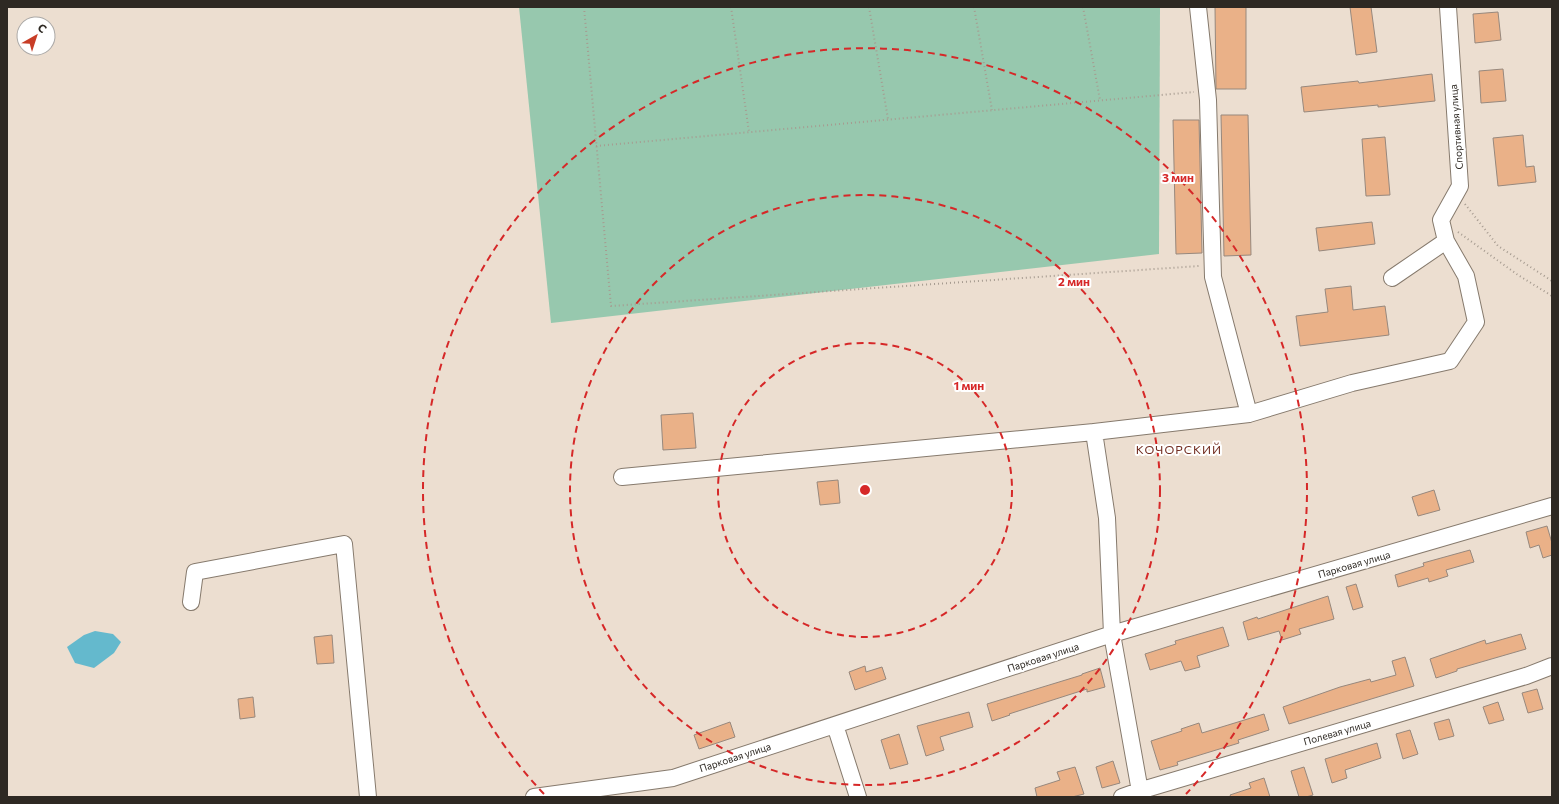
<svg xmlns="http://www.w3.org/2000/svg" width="1559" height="804" font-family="Commissioner,sans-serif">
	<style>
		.green { fill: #97c8ae }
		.water { fill: #64b9cd }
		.building { fill: #eab188; stroke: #97887d }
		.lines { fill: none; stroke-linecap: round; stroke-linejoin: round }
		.minor-casing { stroke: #867a6d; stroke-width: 18 }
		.path { stroke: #a69b90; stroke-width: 2; stroke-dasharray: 1 3; stroke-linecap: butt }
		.minor { stroke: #fff; stroke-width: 16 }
		.ring { fill: none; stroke: #d62828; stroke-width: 2; stroke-dasharray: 7 5 }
		.labels { text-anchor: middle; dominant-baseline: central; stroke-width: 4; stroke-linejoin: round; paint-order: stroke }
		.street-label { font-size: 10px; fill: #2e2923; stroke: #fff }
		.quarter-label { font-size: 12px; letter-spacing: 1px; fill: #722d21; stroke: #fff }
		.centre { fill: #d62828; stroke: #fff; stroke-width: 2 }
		.ring-label { font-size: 12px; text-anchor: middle; font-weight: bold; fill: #d62828; stroke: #fff; stroke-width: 4; stroke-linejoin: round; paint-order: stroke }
	</style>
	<rect width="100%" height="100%" fill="#ecded0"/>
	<path class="green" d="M519,7H1160L1159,254L551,323Z"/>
	<path class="water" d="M95,631L113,634L121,642L114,653L94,668L75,663L67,647L84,635Z"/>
	<path class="building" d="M1215,7H1246V89H1216Z
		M1350,7H1371L1377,52L1356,55Z
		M1498,12L1501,40L1475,43L1473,14Z
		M1503,69L1506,101L1481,103L1479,71Z
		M1432,74L1435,101L1378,107V105L1304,112L1301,87L1358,81L1359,83Z
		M1221,115H1248L1251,255L1224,256Z
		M1173,120H1199L1202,253L1176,254Z
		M1523,135L1526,167L1534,166L1536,182L1498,186L1493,138Z
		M1385,137L1390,195L1366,196L1362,139Z
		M1372,222L1375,244L1319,251L1316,228Z
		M1351,286L1353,310L1385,306L1389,335L1300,346L1296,316L1328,312L1325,289Z
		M693,413L696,448L663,450L661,415Z
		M838,480L840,503L820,505L817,482Z
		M1434,490L1440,510L1418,516L1412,497Z
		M1547,526L1552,543V555L1543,558L1539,545L1530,548L1526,532Z
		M1470,550L1474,562L1446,570L1448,576L1429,582L1428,578L1398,587L1395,575L1424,566L1423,563Z
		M1356,584L1363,607L1353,610L1346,587Z
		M1328,596L1334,619L1299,629L1301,634L1282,640L1279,631L1248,640L1243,622L1257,617L1258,619Z
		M1223,627L1229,646L1197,656L1200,667L1185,671L1181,661L1150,670L1145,654L1176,644L1175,641Z
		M1521,634L1526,649L1457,669V671L1436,678L1430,659L1485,640L1486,644Z
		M332,635L334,663L317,664L314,637Z
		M1405,657L1414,686L1289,724L1283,707L1340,687L1370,679L1371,682L1396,675L1392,661Z
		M865,666L866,672L882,667L886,679L855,690L849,672Z
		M1100,668L1105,687L1087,692V689L1009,714L1010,715L992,721L987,704L1082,675V674Z
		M1537,689L1543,709L1528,713L1522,693Z
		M253,697L255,717L240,719L238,699Z
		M1498,702L1504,720L1489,724L1483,707Z
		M969,712L973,727L940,737L944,750L926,756L917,726Z
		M1264,714L1269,730L1238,740L1239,743L1177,762L1178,765L1160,770L1151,741L1182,731L1181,729L1199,723L1202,733Z
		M1449,719L1454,736L1439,740L1434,723Z
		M730,722L735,737L699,749L694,735Z
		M1410,730L1418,754L1403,759L1396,734Z
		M899,734L908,764L890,769L881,740Z
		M1377,743L1381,758L1345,770L1347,778L1332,783L1325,759Z
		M1113,761L1120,783L1102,788L1096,767Z
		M1075,767L1084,794L1072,797H1037L1035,788L1060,780L1057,772Z
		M1304,767L1313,795L1306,797H1299L1291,771Z
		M1264,778L1270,797H1231L1230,795L1251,788L1249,783Z"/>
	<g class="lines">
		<defs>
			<path id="minor" d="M1198,7L1208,100L1213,277L1249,414
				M1392,278L1446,241
				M1094,432L1107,518L1112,634L1141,797
				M622,477L1094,432L1249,414L1352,383L1450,361L1476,322L1466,276L1446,241L1441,220L1460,186L1448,7
				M191,602L195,572L344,544L368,797
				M835,725L858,797
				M534,797L673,778L1112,634L1552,506
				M1122,797L1139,791L1526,676L1552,666"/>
		</defs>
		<use href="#minor" class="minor-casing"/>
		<path class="path" d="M584,7L611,306L1199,266
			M731,7L749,132
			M869,7L888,119
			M974,7L992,110
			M1083,7L1100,100
			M596,146L1194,92
			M1465,204L1498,246L1552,281
			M1458,232L1518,275L1552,296"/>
		<use href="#minor" class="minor"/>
	</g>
	<g class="ring">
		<circle cx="865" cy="490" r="147"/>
		<circle cx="865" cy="490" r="295"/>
		<path d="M544 794A442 442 0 1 1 1186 794"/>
	</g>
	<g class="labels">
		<g class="street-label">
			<text transform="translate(1456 127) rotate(-94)">Спортивная улица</text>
			<text transform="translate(1354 564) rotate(-16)">Парковая улица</text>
			<text transform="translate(1043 657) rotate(-18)">Парковая улица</text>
			<text transform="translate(1337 732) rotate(-16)">Полевая улица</text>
			<text transform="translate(735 757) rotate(-18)">Парковая улица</text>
		</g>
		<g class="quarter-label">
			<text x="1179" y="449">КОЧОРСКИЙ</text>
		</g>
	</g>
	<circle cx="865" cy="490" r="6" class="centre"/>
	<g class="ring-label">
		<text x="1178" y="182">3 мин</text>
		<text x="1074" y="286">2 мин</text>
		<text x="969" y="390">1 мин</text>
	</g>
	<rect width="1559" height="804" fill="none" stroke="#2e2923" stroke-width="16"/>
	<g transform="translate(36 36) rotate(39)"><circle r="19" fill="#ffffff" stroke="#aba9a7"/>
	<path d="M0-3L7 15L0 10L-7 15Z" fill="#c83d26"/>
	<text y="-6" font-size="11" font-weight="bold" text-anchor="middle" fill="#2e2923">С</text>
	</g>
</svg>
